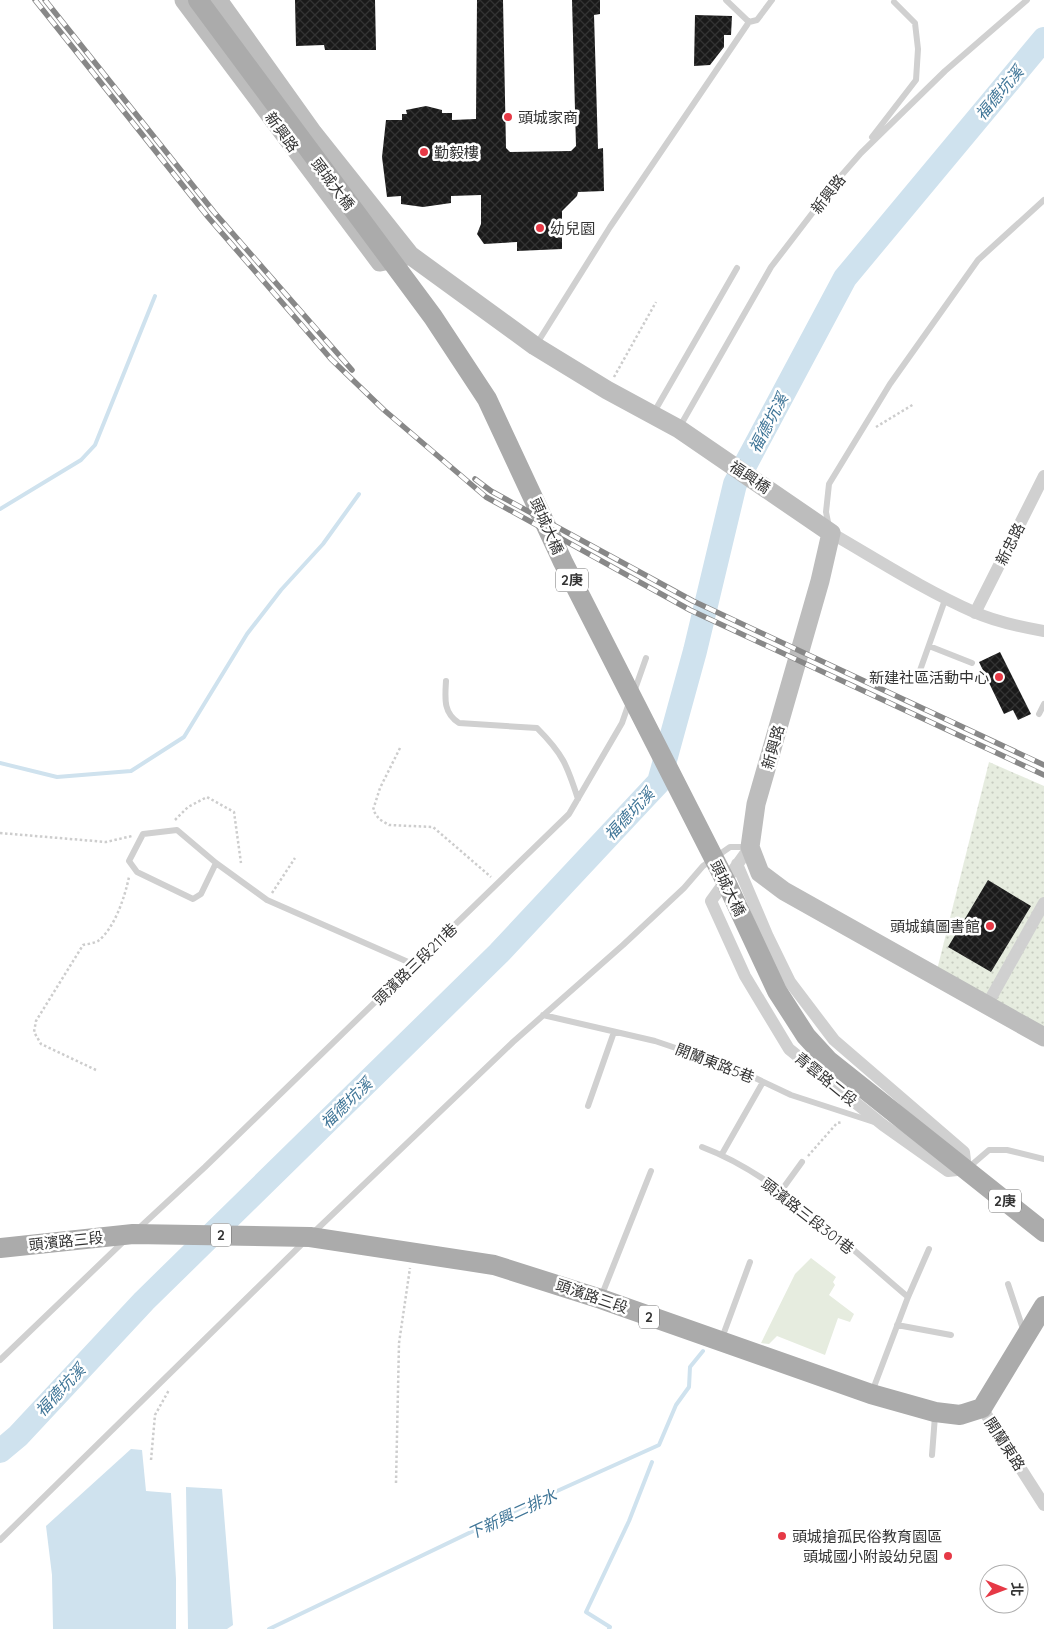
<svg xmlns="http://www.w3.org/2000/svg" width="1044" height="1629" font-family="Quicksand,'Noto Sans TC',sans-serif">
	<style>
		.grass { fill: #e6ecdf }
		.park { fill: url(#park-dots) }
		.water { fill: #cfe2ee }
		.lines { fill: none; stroke-linecap: round; stroke-linejoin: round }
		.stream { stroke: #cfe2ee; stroke-width: 4 }
		.river { stroke: #cfe2ee; stroke-width: 24 }
		.building { fill: url(#building-cross-hatch) }
		.path { stroke: #cdcdcd; stroke-width: 2.5; stroke-dasharray: 2.5 2.5; stroke-linecap: butt }
		.lane { stroke: #d0d0d0; stroke-width: 6 }
		.street { stroke: #d0d0d0; stroke-width: 12 }
		.secondary { stroke: #bdbdbd; stroke-width: 19 }
		.primary { stroke: #ababab; stroke-width: 20 }
		.rail-casing { stroke: #888; stroke-width: 5.5 }
		.rail { stroke: #fff; stroke-width: 4; stroke-dasharray: 11; stroke-linecap: butt }
		.poi-dot { fill: #e63946; stroke: #fff; stroke-width: 2 }
		.labels { text-anchor: middle; dominant-baseline: central; stroke-width: 5; stroke-linejoin: round; paint-order: stroke }
		.shield { fill: #fff; stroke: #707070; stroke-width: 1 }
		.shield-label { font-size: 14px; font-weight: bold; fill: #333 }
		.poi-label { font-size: 15px; fill: #333; stroke: #fff; text-anchor: start }
		.street-label { font-size: 15px; fill: #333; stroke: #fff }
		.water-label { font-size: 16px; font-style: italic; fill: #3f7597; stroke: #fff }
	</style>
	<defs>
		<pattern id="park-dots" width="8" height="8" patternUnits="userSpaceOnUse" patternTransform="scale(1.25)"><rect width="8" height="8" fill="#e6ecdf"/><path d="M2 2h.1M6 6h.1" fill="none" stroke="#c6cbc0" stroke-width="1.8" stroke-linecap="round"/></pattern>
		<pattern id="building-cross-hatch" width="8" height="8" patternUnits="userSpaceOnUse" patternTransform="scale(1.25)"><rect width="8" height="8" fill="#1a1a1a"/><path d="M0 0l8 8M0 8l8-8" fill="none" stroke="#333"/></pattern>
	</defs>
	<rect width="100%" height="100%" fill="#fff"/>
	<path class="grass" d="M811,1258L836,1277L833,1282L835,1285L829,1295L854,1314L850,1322L838,1318L825,1355L777,1336L769,1344L761,1343L795,1274Z"/>
	<path class="park" d="M989,762L1044,786V1027L937,970Z"/>
	<path class="water" d="M131,1449L142,1450L146,1491L171,1493L176,1579V1629H53L52,1575L46,1526Z
		M186,1487L222,1489L233,1625L227,1629H188Z"/>
	<g class="lines">
		<path class="stream" d="M0,509L81,460L95,445L155,296
			M0,763L57,777L131,771L184,737L247,634L281,590L323,544L359,494
			M269,1629L546,1496L659,1445L676,1405L689,1387L690,1367L703,1351
			M609,1629L610,1627L586,1612L629,1521L652,1462"/>
		<path class="river" d="M0,1451L18,1436L144,1301L499,953L659,782L695,651L735,484L845,278L1044,39"/>
	</g>
	<path class="building" d="M295,0H375L376,50H325L324,45L296,46Z
		M477,0H503L506,148L510,152L571,151L576,146L572,0H600V14L594,15L598,149L603,148L604,191L578,192L577,196L562,211V249L517,251V242L484,244L477,234L481,224V195L451,196V203L423,207L401,204V196L387,197L382,157L386,120H402V114H407L406,110L426,106L442,110V113H452V120L476,119Z
		M695,15L732,16L731,35H724V47L710,65L694,66Z
		M1000,652L1031,714L1018,720L1013,710L1004,714L979,662Z
		M988,880L1031,906L991,972L948,947Z"/>
	<g class="lines">
		<path class="path" d="M614,377L656,302
			M876,427L914,404
			M400,748L380,788L373,810L379,819L389,825L433,827L491,877
			M175,820L188,807L207,797L234,812L241,863
			M0,833L106,842L132,836
			M272,893L295,858
			M96,1070L41,1044L34,1032L36,1021L83,945C88,944 95,943 98,941C115,928 125,896 129,877
			M808,1156L837,1123L843,1122
			M151,1460L155,1415L169,1390
			M396,1483L399,1343L410,1268"/>
		<path class="lane" d="M749,22L757,20L772,0
			M872,137L916,80L918,49L915,23L894,2
			M536,345L610,227L749,22L726,0
			M653,414L737,268
			M679,428L771,267L840,177L861,153L945,71L1027,0
			M829,527L826,512L829,484L890,384L978,260L1044,200
			M929,646L972,663
			M918,676L946,597
			M446,681C445,698 443,713 459,723L537,728C563,754 567,765 578,799
			M634,692L646,658
			M1039,714L1044,704
			M216,863L201,894L193,899L137,872L129,861L143,834L177,830L216,863L267,900L415,965
			M543,1015L655,1041L732,1067L791,1095L874,1122
			M588,1106L614,1032
			M702,1147C777,1175 846,1245 908,1297
			M722,1154L763,1082
			M968,1168L989,1150H1007L1044,1159
			M781,1191L802,1162
			M138,1229L205,1167L569,814L622,723L629,703
			M313,1233L513,1042L623,945L684,888L703,866L730,847H749
			M1008,1284L1024,1332
			M601,1297L651,1171
			M897,1325L951,1335
			M722,1338L750,1262
			M0,1360L124,1241
			M872,1392L908,1297L929,1249
			M932,1455L935,1416
			M0,1540L304,1242"/>
		<path class="street" d="M831,533C878,560 924,590 974,612C996,622 1021,627 1044,631
			M975,613L1044,476
			M737,864L768,937L790,982L834,1040L964,1152L966,1169L948,1171L883,1125L789,1049L745,976L711,901L750,847
			M987,1005L1044,903
			M982,1408L1044,1505"/>
		<path class="secondary" d="M184,0L380,262L404,257
			M218,0L313,133L410,255L535,346L607,390L679,429L831,533L820,581L756,804L750,847L760,873L784,891L1044,1037"/>
		<path class="primary" d="M198,0L433,317L487,399L563,562L727,884L777,991L806,1036L828,1060L1044,1232
			M0,1248L133,1234L310,1237L494,1265L601,1299L871,1394L935,1412L960,1415L982,1408L1044,1306"/>
		<defs>
			<path id="rail" d="M35,0L208,217L331,359L384,410L486,497L690,610L1044,775
				M45,0L214,212L352,370
				M475,479L491,491L693,601L1044,765"/>
		</defs>
		<use href="#rail" class="rail-casing"/>
		<use href="#rail" class="rail"/>
	</g>
	<g class="poi-dot">
		<circle cx="508" cy="117" r="5"/>
		<circle cx="424" cy="152" r="5"/>
		<circle cx="540" cy="228" r="5"/>
		<circle cx="999" cy="677" r="5"/>
		<circle cx="990" cy="926" r="5"/>
		<circle cx="782" cy="1536" r="5"/>
		<circle cx="948" cy="1556" r="5"/>
	</g>
	<g class="labels">
		<g class="shield">
			<rect x="556" y="568.5" width="32" height="23" rx="4"/>
			<rect x="989" y="1189.5" width="32" height="23" rx="4"/>
			<rect x="211" y="1223.5" width="20" height="23" rx="4"/>
			<rect x="639" y="1305.5" width="20" height="23" rx="4"/>
		</g>
		<g class="shield-label">
			<text x="572" y="580">2庚</text>
			<text x="1005" y="1201">2庚</text>
			<text x="221" y="1235">2</text>
			<text x="649" y="1317">2</text>
		</g>
		<g class="poi-label">
			<text x="518" y="117">頭城家商</text>
			<text x="434" y="152">勤毅樓</text>
			<text x="550" y="228">幼兒園</text>
			<text x="989" y="677" text-anchor="end">新建社區活動中心</text>
			<text x="980" y="926" text-anchor="end">頭城鎮圖書館</text>
			<text x="792" y="1536">頭城搶孤民俗教育園區</text>
			<text x="938" y="1556" text-anchor="end">頭城國小附設幼兒園</text>
		</g>
		<g class="street-label">
			<text transform="translate(282 132) rotate(54)">新興路</text>
			<text transform="translate(333 184) rotate(53)">頭城大橋</text>
			<text transform="translate(828 194) rotate(-52)">新興路</text>
			<text transform="translate(750 477) rotate(34)">福興橋</text>
			<text transform="translate(547 526) rotate(66)">頭城大橋</text>
			<text transform="translate(1010 544) rotate(-63)">新忠路</text>
			<text transform="translate(773 747) rotate(-74)">新興路</text>
			<text transform="translate(728 888) rotate(64)">頭城大橋</text>
			<text transform="translate(415 964) rotate(-44)">頭濱路三段211巷</text>
			<text transform="translate(715 1063) rotate(21)">開蘭東路5巷</text>
			<text transform="translate(826 1079) rotate(39)">青雲路二段</text>
			<text transform="translate(808 1216) rotate(38)">頭濱路三段301巷</text>
			<text transform="translate(66 1241) rotate(-6)">頭濱路三段</text>
			<text transform="translate(592 1296) rotate(19)">頭濱路三段</text>
			<text transform="translate(1005 1444) rotate(57)">開蘭東路</text>
		</g>
		<g class="water-label">
			<text transform="translate(999 93) rotate(-50)">福德坑溪</text>
			<text transform="translate(768 423) rotate(-62)">福德坑溪</text>
			<text transform="translate(629 814) rotate(-47)">福德坑溪</text>
			<text transform="translate(346 1103) rotate(-44)">福德坑溪</text>
			<text transform="translate(60 1390) rotate(-47)">福德坑溪</text>
			<text transform="translate(512 1514) rotate(-25)">下新興二排水</text>
		</g>
	</g>
	<g transform="translate(1004 1589) rotate(91)"><circle r="24" fill="#ffffff" stroke="#adadad"/>
	<path d="M0-4L9 19L0 12L-9 19Z" fill="#e63946"/>
	<text y="-8" font-size="14" font-weight="bold" text-anchor="middle" fill="#333333">北</text>
	</g>
</svg>
